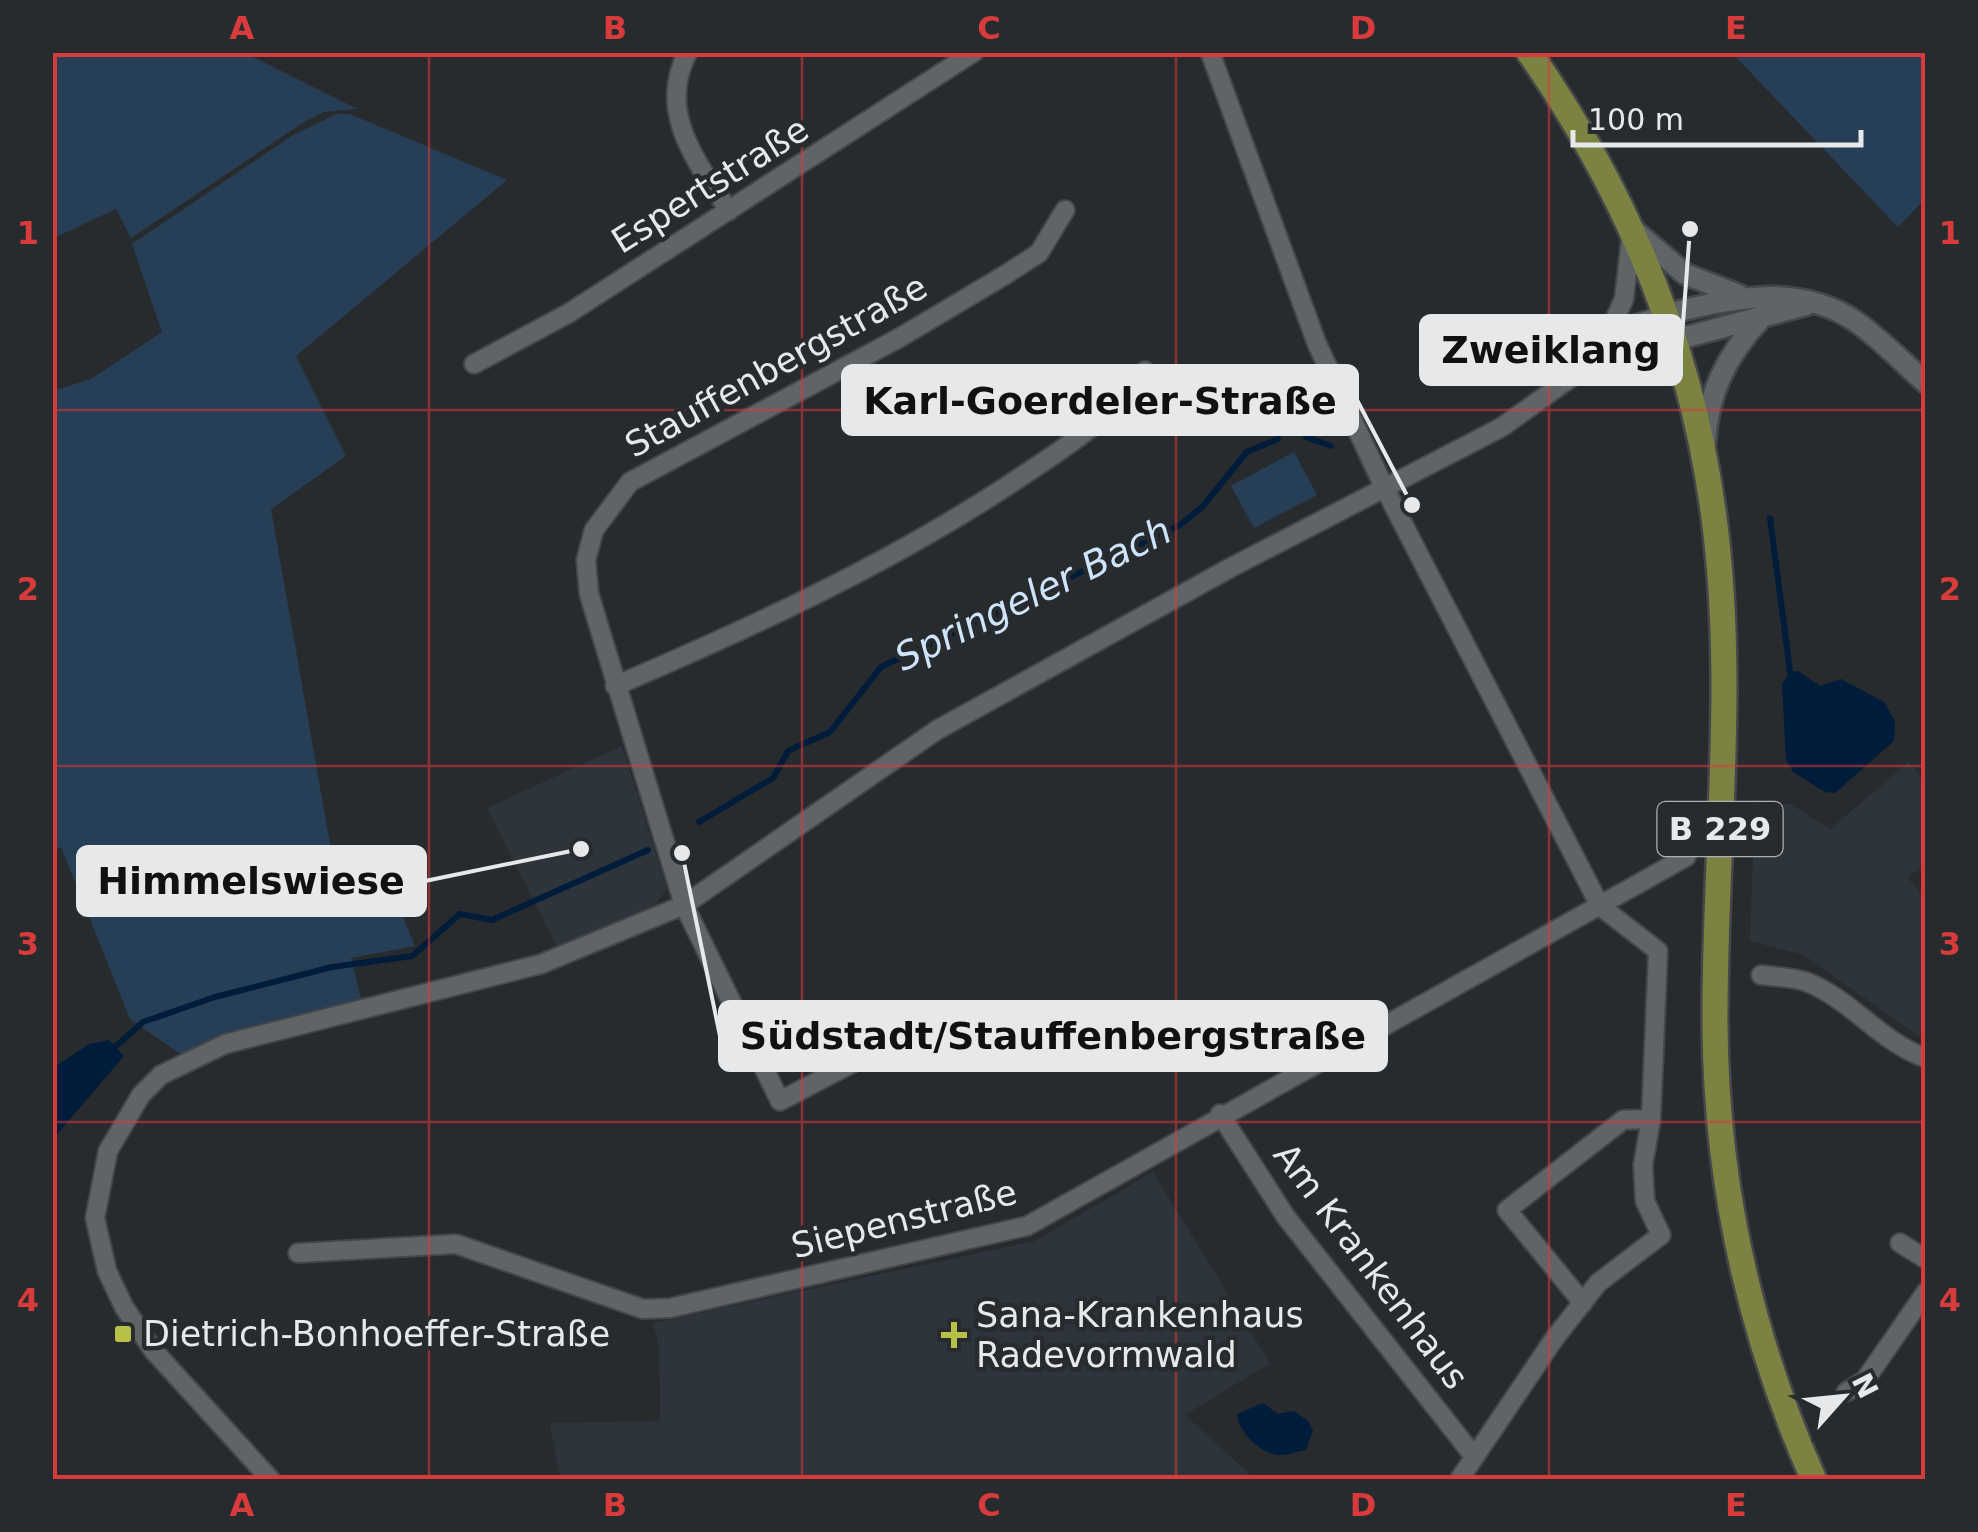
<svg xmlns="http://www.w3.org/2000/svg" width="1978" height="1532" font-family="'DejaVu Sans',sans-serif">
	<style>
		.built { fill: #2d343c }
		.green { fill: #273e57 }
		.water { fill: #001c3b }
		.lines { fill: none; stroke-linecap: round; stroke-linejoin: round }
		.stream { stroke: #001c3b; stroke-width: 6 }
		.minor-casing { stroke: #444649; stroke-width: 22 }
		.tertiary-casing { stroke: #444649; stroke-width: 25 }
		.primary-casing { stroke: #444649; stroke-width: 30 }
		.minor { stroke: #606467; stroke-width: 18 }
		.tertiary { stroke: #606467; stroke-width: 20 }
		.primary { stroke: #7c8342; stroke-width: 25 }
		.grid { fill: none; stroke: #d83b3b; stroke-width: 2.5; stroke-opacity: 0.55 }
		.poi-dot { fill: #b7c148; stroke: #282b2e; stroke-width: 4 }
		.labels { text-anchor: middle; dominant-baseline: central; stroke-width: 9; stroke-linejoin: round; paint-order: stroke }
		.shield { fill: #282b2e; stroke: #adafb2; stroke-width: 2.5 }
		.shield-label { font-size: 32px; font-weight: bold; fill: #e6e8ea }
		.street-label { font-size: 35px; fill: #e6e8ea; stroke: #282b2e }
		.poi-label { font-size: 35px; fill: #e6e8ea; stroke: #282b2e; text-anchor: start }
		.water-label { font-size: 38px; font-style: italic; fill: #cee4fb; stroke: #282b2e }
		.leader { fill: none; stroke: #e6e8ea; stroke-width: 4 }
		.callout-dot { fill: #e6e8ea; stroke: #282b2e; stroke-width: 4 }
		.callout { fill: #e6e8ea; stroke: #e6e8ea; stroke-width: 4 }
		.callout-label { font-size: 38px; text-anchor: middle; font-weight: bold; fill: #111 }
		.neatline { fill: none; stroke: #d83b3b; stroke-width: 4 }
		.grid-label { font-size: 32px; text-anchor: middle; font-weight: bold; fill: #d83b3b }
	</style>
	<rect width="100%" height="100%" fill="#282b2e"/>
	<path class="built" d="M622,746L667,889L652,909L557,947L487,808Z
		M1909,762L1925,782V863L1908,878L1925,899V1041L1804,955L1750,941L1755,800L1792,805L1830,829Z
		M1153,1172L1270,1363L1185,1415L1255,1479H560L550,1423L660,1421L659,1346L653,1323L1035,1241Z"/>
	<path class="green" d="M53,52L245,53L357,109L324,112L304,122L131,238L116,209L56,237Z
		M1732,53H1925V199L1898,227Z
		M337,114H350L507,180L296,356L346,456L271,509L336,878L386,876L415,946L351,958L362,1003L226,1038L182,1055L130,1019L61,847L53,852V391L91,379L162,332L132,244L293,135Z
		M1294,452L1317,495L1254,528L1231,486Z"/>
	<path class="water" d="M1798,671L1820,686L1841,679L1884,702L1895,721L1894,741L1835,793L1825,792L1793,772L1786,760L1782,684L1791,672Z
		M109,1040L124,1056L53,1139V1068L89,1044Z
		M1263,1403L1278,1414L1294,1411L1308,1421L1313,1431L1306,1450C1297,1451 1290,1455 1282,1455C1262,1456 1238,1432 1237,1414Z"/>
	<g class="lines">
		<path class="stream" d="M1306,437L1331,446
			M1770,518L1791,679
			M699,822L773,778L788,751L830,732L881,667L1180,525L1202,507L1247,452L1278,439
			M114,1048L143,1022L215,997L332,967L412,956L460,914L492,920L648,850"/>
		<defs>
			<path id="minor" d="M688,52C656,112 697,162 729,211
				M1210,52L1317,344L1384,487L1600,906L1658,951L1651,1119L1643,1165L1645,1201L1661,1235L1598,1283L1554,1339L1459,1480
				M1609,332L1624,299L1631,239
				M474,364L569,313L974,52
				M1576,373L1609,332L1667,314
				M615,686C750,628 883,567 1007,486C1061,450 1106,424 1145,371
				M1761,975C1776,977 1794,977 1807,982C1852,1000 1880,1042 1926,1058
				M902,1037L780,1101L684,905L589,594L586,560L594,530L630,482L899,338L1005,275L1039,253L1065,210
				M1220,1114L1286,1217L1473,1455
				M1900,1243L1926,1259
				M298,1253L456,1244L643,1309L670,1308L1027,1226L1686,857
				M1583,1303L1507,1210L1623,1120L1651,1119
				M1846,1392L1865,1380L1926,1292
				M271,1480L153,1350L124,1307L107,1271L95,1218L108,1151L141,1095L161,1075L225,1044L541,964L684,905L937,730L1230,568L1502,427L1576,374L1631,351L1675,340"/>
			<path id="tertiary" d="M1634,230L1685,274L1739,295
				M1667,314C1729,299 1797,282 1855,321C1881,339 1902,362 1926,383
				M1675,340L1806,305
				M1705,444C1708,391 1727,355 1762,317"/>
			<path id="primary" d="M1529,52C1630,197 1696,358 1716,534C1735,697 1714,861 1715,1025C1716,1184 1749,1334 1814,1480"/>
		</defs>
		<use href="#minor" class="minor-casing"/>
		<use href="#tertiary" class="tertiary-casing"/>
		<use href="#primary" class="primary-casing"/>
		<use href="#minor" class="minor"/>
		<use href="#tertiary" class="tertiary"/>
		<use href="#primary" class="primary"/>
	</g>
	<path class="grid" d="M429,52V1480M802,52V1480M1176,52V1480M1549,52V1480M52,410H1926M52,766H1926M52,1122H1926"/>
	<g class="poi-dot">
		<rect x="113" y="1324" width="20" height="20" rx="5"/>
		<path d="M949 1320h10v10h10v10h-10v10h-10v-10h-10v-10h10z"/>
	</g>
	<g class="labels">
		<rect class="shield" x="1657.5" y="802" width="125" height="54" rx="8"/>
		<g class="shield-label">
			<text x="1720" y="829">B 229</text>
		</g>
		<g class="street-label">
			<text transform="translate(710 185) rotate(-32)">Espertstraße</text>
			<text transform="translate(776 366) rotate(-29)">Stauffenbergstraße</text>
			<text transform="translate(904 1219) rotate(-14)">Siepenstraße</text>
			<text transform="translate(1371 1266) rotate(53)">Am Krankenhaus</text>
		</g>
		<g class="poi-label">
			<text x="976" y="1315">Sana-Krankenhaus<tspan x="976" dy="40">Radevormwald</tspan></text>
			<text x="143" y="1334">Dietrich-Bonhoeffer-Straße</text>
		</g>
		<g class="water-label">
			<text transform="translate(1033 594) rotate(-26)">Springeler Bach</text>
		</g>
	</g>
	<path class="leader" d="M1690 229L1681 350M1412 505L1357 400M581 849L425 881M682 853L720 1036"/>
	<g class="callout-dot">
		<circle cx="1690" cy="229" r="10"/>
		<circle cx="1412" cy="505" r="10"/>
		<circle cx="581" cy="849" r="10"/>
		<circle cx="682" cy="853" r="10"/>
	</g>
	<g class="callout">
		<rect x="1421" y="316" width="260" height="68" rx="10"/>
		<rect x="843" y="366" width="514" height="68" rx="10"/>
		<rect x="78" y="847" width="347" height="68" rx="10"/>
		<rect x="720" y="1002" width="666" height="68" rx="10"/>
	</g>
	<g class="callout-label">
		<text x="1551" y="363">Zweiklang</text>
		<text x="1100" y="414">Karl-Goerdeler-Straße</text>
		<text x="251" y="894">Himmelswiese</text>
		<text x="1053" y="1049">Südstadt/Stauffenbergstraße</text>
	</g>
	<rect width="1978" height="1532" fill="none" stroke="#282b2e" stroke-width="110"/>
	<g transform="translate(1843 1397) rotate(63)" stroke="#282b2e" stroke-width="8" paint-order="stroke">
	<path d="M0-8L18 38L0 25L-18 38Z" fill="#e6e8ea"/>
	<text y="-15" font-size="28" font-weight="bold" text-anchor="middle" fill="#e6e8ea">N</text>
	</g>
	<path d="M1573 130v15h288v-15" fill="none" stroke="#e6e8ea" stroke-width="5"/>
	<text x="1588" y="130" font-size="30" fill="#e6e8ea" stroke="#282b2e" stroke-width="8" paint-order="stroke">100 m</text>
	<rect x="55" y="55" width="1868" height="1422" class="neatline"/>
	<g class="grid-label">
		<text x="242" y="39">A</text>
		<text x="615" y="39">B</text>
		<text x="989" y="39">C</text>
		<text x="1363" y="39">D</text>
		<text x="1736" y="39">E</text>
		<text x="28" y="244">1</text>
		<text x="1950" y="244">1</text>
		<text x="28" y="600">2</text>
		<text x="1950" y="600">2</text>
		<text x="28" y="955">3</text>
		<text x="1950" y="955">3</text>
		<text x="28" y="1311">4</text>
		<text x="1950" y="1311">4</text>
		<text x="242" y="1516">A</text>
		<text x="615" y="1516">B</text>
		<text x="989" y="1516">C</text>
		<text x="1363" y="1516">D</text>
		<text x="1736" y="1516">E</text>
	</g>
</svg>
